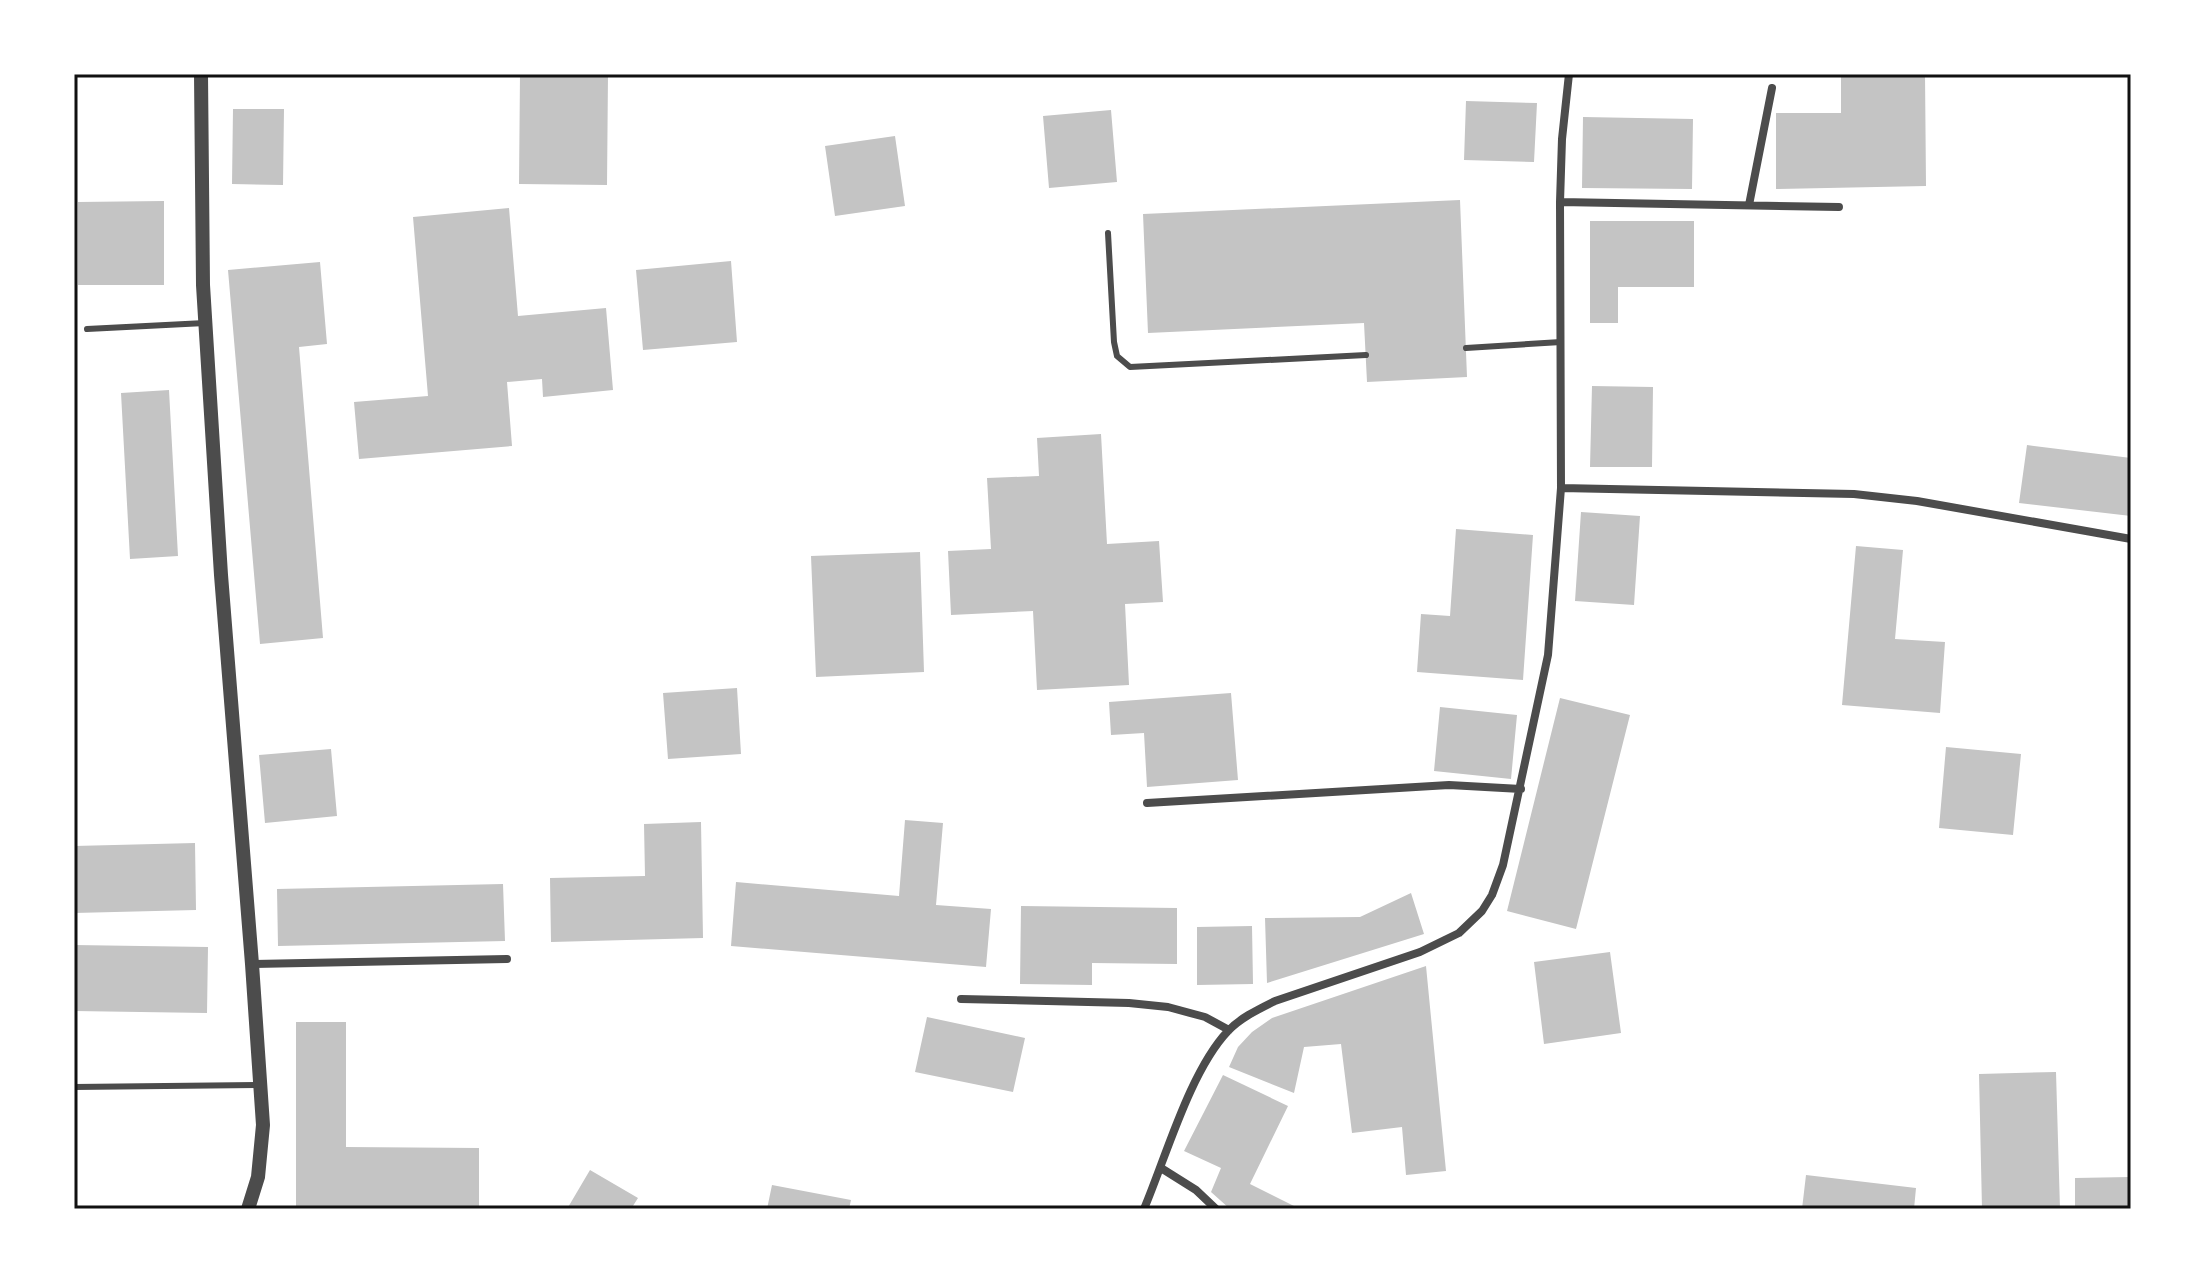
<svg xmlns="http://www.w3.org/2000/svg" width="2205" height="1283" font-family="Helvetica,sans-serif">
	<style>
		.building { fill: #c4c4c4 }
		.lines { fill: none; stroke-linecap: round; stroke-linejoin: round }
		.service { stroke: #4c4c4c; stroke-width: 6 }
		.minor { stroke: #4c4c4c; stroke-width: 8 }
		.tertiary { stroke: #4c4c4c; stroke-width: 14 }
		.neatline { fill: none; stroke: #111; stroke-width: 3 }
	</style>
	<rect width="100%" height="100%" fill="#fff"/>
	<path class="building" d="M520,74H608L607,185L519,184Z
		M1841,74H1925L1926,186L1776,189V113H1841Z
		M1466,101L1537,103L1534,162L1464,160Z
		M233,109H284L283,185L232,184Z
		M1111,110L1117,182L1049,188L1043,116Z
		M1583,117L1693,119L1692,189L1582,188Z
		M895,136L905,206L835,216L825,146Z
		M1460,200L1467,377L1367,382L1364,323L1148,333L1143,214Z
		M164,201V285H78V202Z
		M509,208L518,316L606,308L613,390L543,397L542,379L507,382L512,446L359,459L354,402L428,396L413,217Z
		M1590,221H1694V287H1618V323H1590Z
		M731,261L737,342L643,350L636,270Z
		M320,262L327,344L299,347L323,638L260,644L228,270Z
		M1592,386L1653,387L1652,467H1590Z
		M169,390L178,556L130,559L121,393Z
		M1101,434L1107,544L1159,541L1163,602L1125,604L1129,685L1037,690L1033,611L951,615L948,551L991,549L987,478L1039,476L1037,438Z
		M2027,445L2131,458V516L2019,503Z
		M1581,512L1640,516L1634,605L1575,601Z
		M1456,529L1533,535L1523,680L1417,672L1421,614L1450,616Z
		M1856,546L1903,550L1895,639L1945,642L1940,713L1842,705Z
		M920,552L924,672L816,677L811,556Z
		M737,688L741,754L668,759L663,693Z
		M1231,693L1238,780L1147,787L1144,733L1111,735L1109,702Z
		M1560,698L1630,715L1576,929L1507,911Z
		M1440,707L1517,715L1511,779L1434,771Z
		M1946,747L2021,754L2013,835L1939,828Z
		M331,749L337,816L265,823L259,755Z
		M905,820L943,823L936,905L991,909L986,967L731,946L736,882L899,896Z
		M701,822L703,938L551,942L550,878L645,876L644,824Z
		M195,843L196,910L74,913V846Z
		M503,884L505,941L278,946L277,889Z
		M1411,893L1424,934L1267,983L1265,918L1360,917Z
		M1021,906L1177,908V964L1092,963V985L1020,984Z
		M1252,926L1253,984L1197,985V927Z
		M74,945L208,947L207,1013L74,1011Z
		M1610,952L1621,1033L1544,1044L1534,962Z
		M1426,966L1446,1171L1406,1175L1402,1127L1352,1133L1341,1044L1304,1047L1294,1093L1229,1067L1238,1047L1252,1032L1272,1018Z
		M927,1017L1025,1038L1013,1092L915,1072Z
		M296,1022H346V1147L479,1148V1209L296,1208Z
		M2056,1072L2060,1209H1982L1979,1074Z
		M1223,1075L1288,1106L1250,1184L1300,1209H1230L1211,1192L1221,1168L1184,1151Z
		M590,1170L638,1198L631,1209H567Z
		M1806,1175L1916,1188L1914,1209H1802Z
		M2130,1177L2131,1209H2075V1178Z
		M772,1185L851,1200L849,1209H767Z"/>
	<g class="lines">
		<path class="service" d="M1108,233L1114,342L1117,356L1130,367L1366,355
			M87,329L205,323
			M1466,348L1561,342
			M74,1087L260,1085"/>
		<path class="minor" d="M1560,202L1839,207
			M1749,205L1772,88
			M1561,488L1854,494L1917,501L2131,539
			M1147,803L1449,785L1521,789
			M252,964L507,959
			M961,999L1129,1003L1168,1007L1205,1017L1229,1030
			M1161,1168L1196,1190L1216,1209
			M1144,1209C1166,1157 1190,1071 1228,1031C1240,1018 1259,1009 1275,1001L1420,952L1459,933L1482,911L1492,895L1503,865L1548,655L1561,488L1560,202L1562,139L1569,74"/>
		<path class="tertiary" d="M201,74L203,285L221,575L252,964L263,1125L258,1177L248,1209"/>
	</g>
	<rect width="2205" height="1283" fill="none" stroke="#ffffff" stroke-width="152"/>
	<rect x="76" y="76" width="2053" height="1131" class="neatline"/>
</svg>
